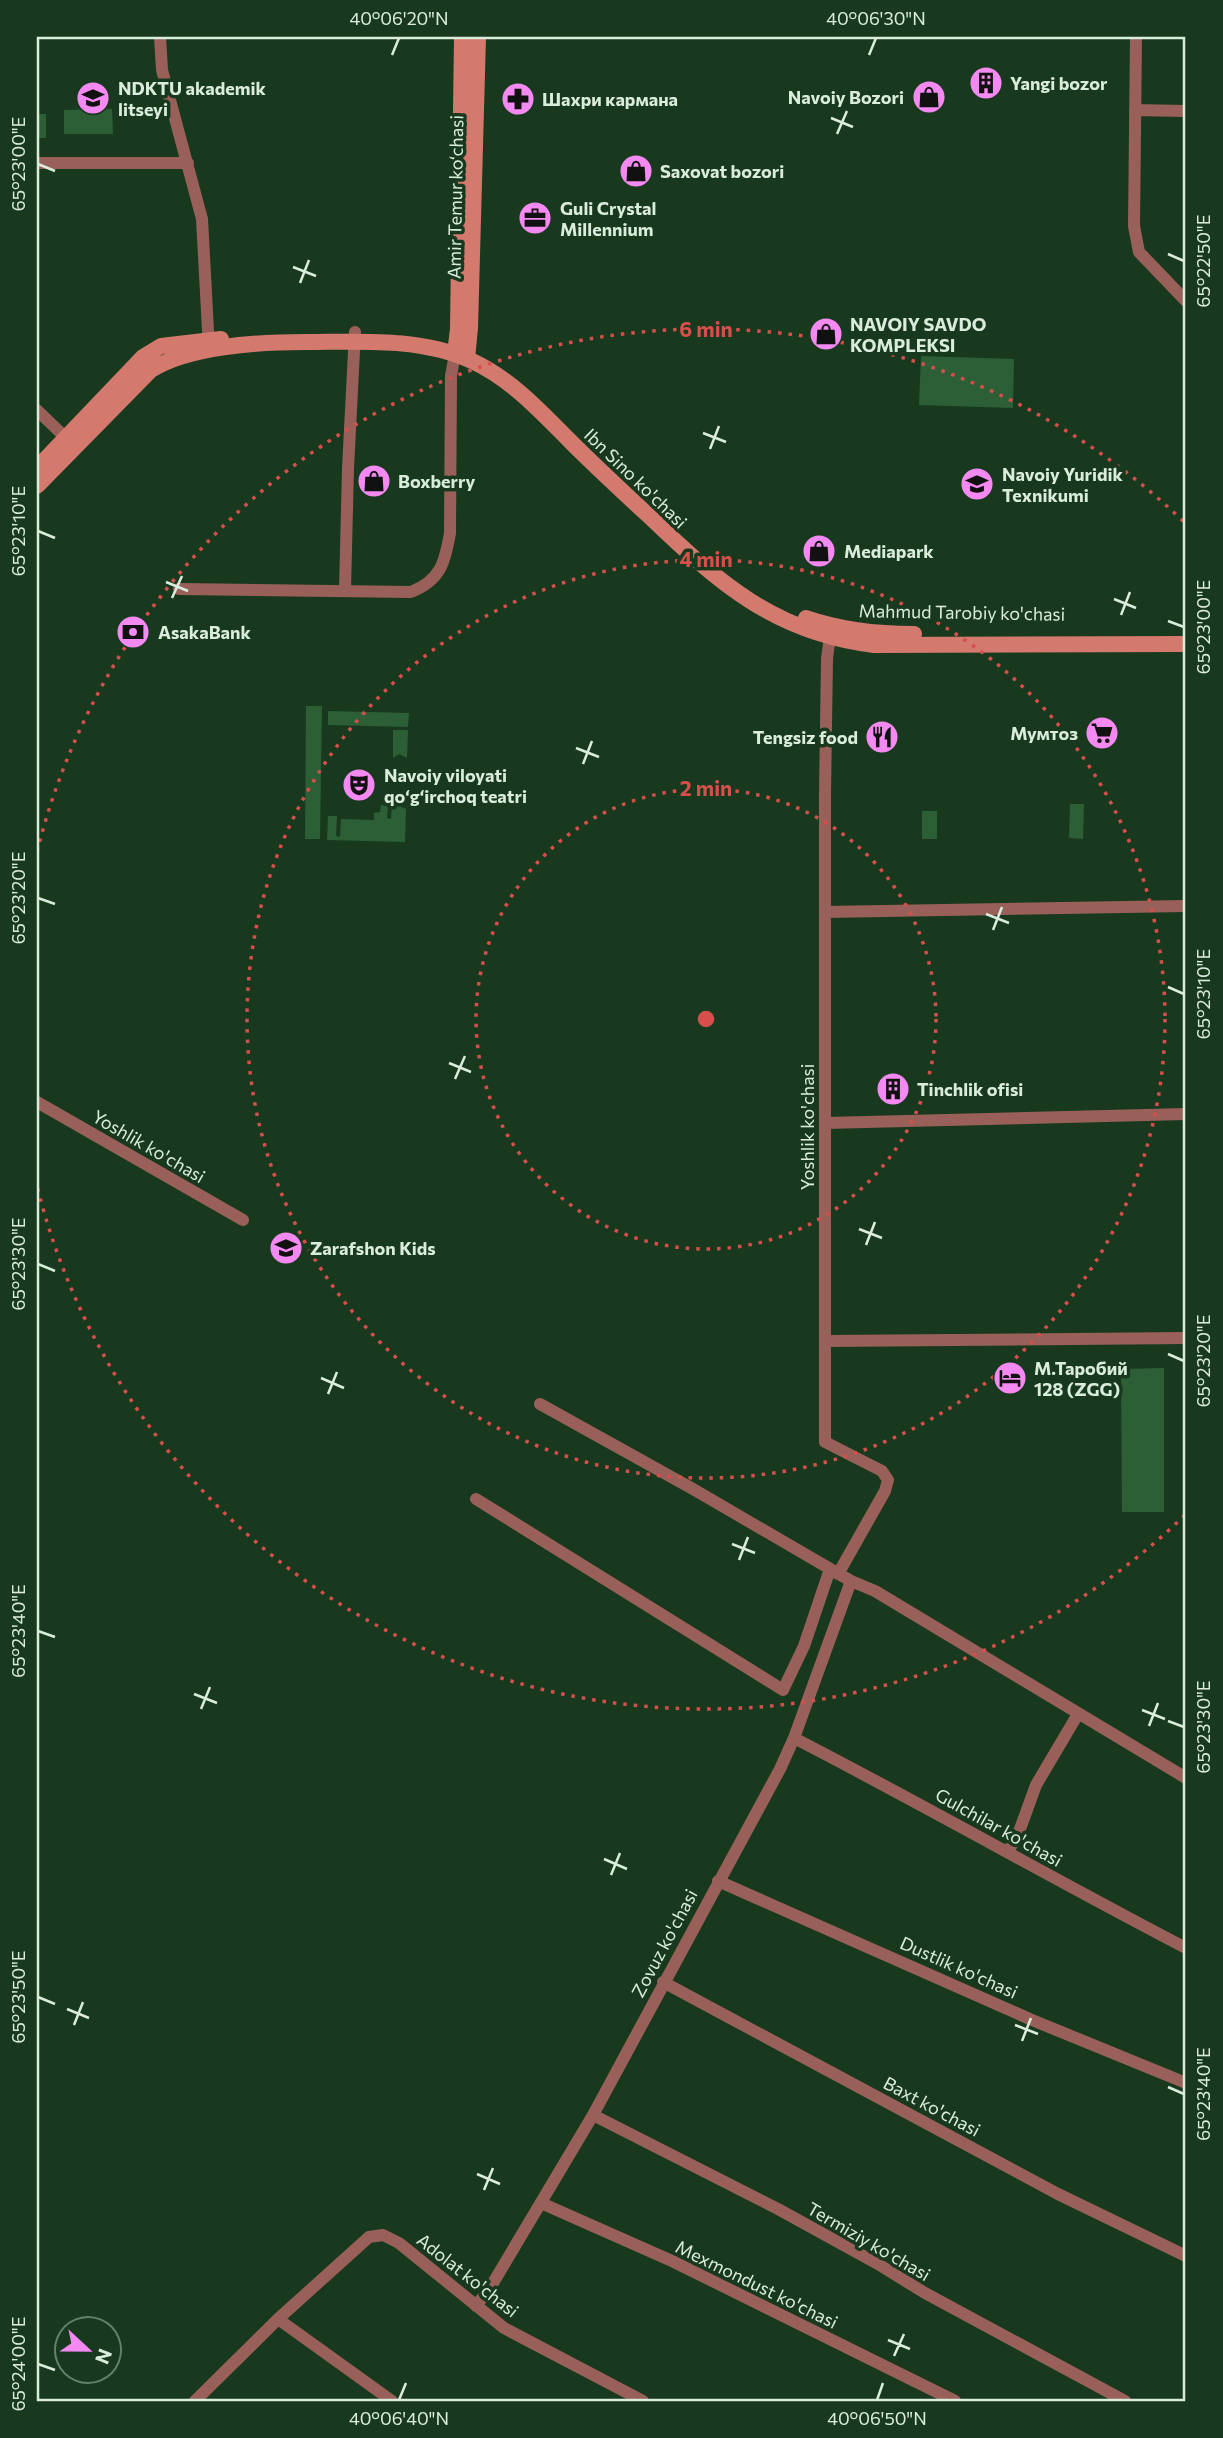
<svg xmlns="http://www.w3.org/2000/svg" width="1223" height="2438" font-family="Commissioner,sans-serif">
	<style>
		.green { fill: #2d5f36 }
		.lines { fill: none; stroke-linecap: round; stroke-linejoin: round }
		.street { stroke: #996059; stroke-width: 12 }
		.secondary { stroke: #d4796e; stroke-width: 16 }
		.ticks { fill: none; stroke: #daeddc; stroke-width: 2.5 }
		.ring { fill: none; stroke: #d74f4c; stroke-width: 3.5; stroke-dasharray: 3.5 7 }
		.labels { text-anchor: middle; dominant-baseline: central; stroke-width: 7; stroke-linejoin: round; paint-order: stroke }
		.poi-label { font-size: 18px; font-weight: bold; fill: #daeddc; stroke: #18391e; text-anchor: start }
		.street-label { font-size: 18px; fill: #daeddc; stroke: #18391e }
		.centre { fill: #d74f4c; stroke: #18391e; stroke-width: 3.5 }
		.ring-label { font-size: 21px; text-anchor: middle; font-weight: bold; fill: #d74f4c; stroke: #18391e; stroke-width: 7; stroke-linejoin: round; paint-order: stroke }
		.neatline { fill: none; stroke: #daeddc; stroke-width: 2.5 }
		.ticks-label { font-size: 18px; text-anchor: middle; fill: #daeddc }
	</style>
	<rect width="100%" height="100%" fill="#18391e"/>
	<path class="green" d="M112,109L113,134H64V110Z
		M37,114H46V138H37Z
		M921,356L1014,359L1013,408L919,405Z
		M306,706H322L320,839H305Z
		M328,711L409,713L408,727L328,725Z
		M393,730H408L407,758L399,754L393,758Z
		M392,803L406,809L405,842L327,840L328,816H337L336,836L340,837L341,819L374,820V813L380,812L381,805L388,806L387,818L391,819Z
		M1070,804H1084L1083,839L1069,838Z
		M922,811H937V839H922Z
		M1164,1368V1512H1122L1121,1369Z"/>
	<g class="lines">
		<path class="street" d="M160,37L162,70L202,219L209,349
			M1136,37L1134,226L1139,252L1186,301
			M1135,110L1186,111
			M37,163H188
			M37,410L66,438
			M179,589L411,592C441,580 445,562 450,533L451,376L455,354
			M345,590L348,468L355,332
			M831,630L827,658L825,794V1442L882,1471L888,1480L885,1491L838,1574
			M825,912L1186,906
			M37,1102L243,1220
			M825,1123L1186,1114
			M825,1341L1186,1338
			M540,1404L693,1489L851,1581L875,1591L1186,1778
			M476,1499L783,1690L804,1646L830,1569
			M794,1738C926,1806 1055,1880 1186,1948
			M1008,1852L1020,1829L1036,1785L1078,1714
			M718,1881L1032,2020L1186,2083
			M663,1982L1058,2194L1186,2256
			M593,2115L778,2209L878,2264L925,2293L1125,2401
			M541,2203L672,2261L955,2401
			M476,2306L490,2288L593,2115L780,1769L794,1738L851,1581
			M278,2319L392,2401
			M195,2401L278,2319L369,2237L383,2235L399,2243L504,2328L643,2401"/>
		<path class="secondary" d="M455,354L458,329L462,37
			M467,359L470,328L478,37
			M37,468L143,357L161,346L221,339
			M37,486L151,370C189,346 260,342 305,342C359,342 421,337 472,361C511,379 540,411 570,441C596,467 623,492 650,517C719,583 775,633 874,645L1186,644
			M806,618C841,630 877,634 914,634"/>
	</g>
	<path class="ticks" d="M392,55L399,38M869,55L876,38M831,118L853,127M837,134L847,111M38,164L55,171M1168,254L1184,261M293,267L316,276M300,283L309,260M703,433L726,442M710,449L719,426M38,531L55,538M166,582L188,591M172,598L182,576M1114,599L1136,608M1121,615L1130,592M1168,621L1184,627M576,748L599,757M583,764L592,741M38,898L55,904M986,914L1009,923M993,930L1002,907M1168,987L1184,994M449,1063L471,1072M455,1079L465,1056M859,1229L882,1238M866,1245L875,1222M38,1264L55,1271M1168,1354L1184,1361M321,1378L344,1388M328,1394L337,1372M732,1544L755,1553M739,1560L748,1537M38,1631L55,1637M194,1694L217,1703M201,1709L210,1687M1142,1710L1165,1719M1168,1721L1184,1727M1149,1726L1158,1703M604,1859L627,1869M611,1875L620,1853M38,1997L55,2004M67,2009L89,2018M74,2025L83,2002M1015,2025L1038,2034M1022,2041L1031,2018M1168,2087L1184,2094M477,2174L500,2184M484,2190L493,2168M888,2340L910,2349M894,2356L904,2334M38,2364L55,2370M399,2400L406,2383M877,2400L883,2383"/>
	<g class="ring">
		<circle cx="706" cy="1019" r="230"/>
		<circle cx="706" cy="1019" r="459"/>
		<path d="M1185 1515A689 689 0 0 1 37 1186M37 852A689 689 0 0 1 1185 523"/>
	</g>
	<defs>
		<symbol id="building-disc" viewBox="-11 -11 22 22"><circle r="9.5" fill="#f489f1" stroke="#18391e"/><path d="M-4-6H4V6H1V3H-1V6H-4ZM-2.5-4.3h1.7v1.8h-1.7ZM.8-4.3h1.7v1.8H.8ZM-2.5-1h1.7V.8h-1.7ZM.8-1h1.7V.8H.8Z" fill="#111"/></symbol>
		<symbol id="shop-disc" viewBox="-11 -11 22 22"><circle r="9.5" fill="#f489f1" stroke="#18391e"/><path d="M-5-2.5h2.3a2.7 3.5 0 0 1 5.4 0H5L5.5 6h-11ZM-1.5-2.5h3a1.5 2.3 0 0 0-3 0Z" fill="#111"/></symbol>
		<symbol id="university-disc" viewBox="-11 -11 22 22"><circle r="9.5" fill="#f489f1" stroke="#18391e"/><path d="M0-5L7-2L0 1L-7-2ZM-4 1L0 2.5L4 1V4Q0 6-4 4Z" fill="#111"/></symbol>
		<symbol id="pharmacy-disc" viewBox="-11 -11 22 22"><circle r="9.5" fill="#f489f1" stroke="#18391e"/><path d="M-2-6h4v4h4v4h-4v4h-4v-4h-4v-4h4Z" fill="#111"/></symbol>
		<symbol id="office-disc" viewBox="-11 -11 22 22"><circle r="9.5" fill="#f489f1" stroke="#18391e"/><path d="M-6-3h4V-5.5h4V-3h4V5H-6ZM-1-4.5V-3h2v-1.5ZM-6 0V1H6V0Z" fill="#111"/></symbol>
		<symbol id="bank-disc" viewBox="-11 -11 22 22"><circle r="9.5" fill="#f489f1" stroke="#18391e"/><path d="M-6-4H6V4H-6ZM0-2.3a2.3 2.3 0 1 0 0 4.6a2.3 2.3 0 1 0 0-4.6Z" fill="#111"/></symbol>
		<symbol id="supermarket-disc" viewBox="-11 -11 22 22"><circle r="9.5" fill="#f489f1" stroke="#18391e"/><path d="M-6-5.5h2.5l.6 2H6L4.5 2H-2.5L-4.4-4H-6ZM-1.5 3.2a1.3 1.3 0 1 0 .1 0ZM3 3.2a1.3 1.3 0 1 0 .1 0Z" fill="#111"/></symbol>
		<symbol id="restaurant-disc" viewBox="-11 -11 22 22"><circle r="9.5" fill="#f489f1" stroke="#18391e"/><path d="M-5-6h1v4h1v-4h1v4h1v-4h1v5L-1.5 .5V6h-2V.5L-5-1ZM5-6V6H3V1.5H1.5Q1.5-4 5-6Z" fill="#111"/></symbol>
		<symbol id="theatre-disc" viewBox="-11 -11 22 22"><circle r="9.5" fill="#f489f1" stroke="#18391e"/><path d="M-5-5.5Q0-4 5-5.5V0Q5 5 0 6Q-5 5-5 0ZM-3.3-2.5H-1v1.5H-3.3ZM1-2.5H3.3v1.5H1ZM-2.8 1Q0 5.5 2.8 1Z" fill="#111"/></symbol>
		<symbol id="school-disc" viewBox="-11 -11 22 22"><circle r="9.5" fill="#f489f1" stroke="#18391e"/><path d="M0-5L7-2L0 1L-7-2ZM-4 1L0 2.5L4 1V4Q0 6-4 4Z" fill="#111"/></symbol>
		<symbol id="hotel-disc" viewBox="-11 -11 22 22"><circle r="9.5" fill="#f489f1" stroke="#18391e"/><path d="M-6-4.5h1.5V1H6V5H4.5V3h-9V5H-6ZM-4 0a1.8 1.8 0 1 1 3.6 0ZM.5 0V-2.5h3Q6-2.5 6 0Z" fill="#111"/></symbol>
	</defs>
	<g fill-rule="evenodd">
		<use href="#building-disc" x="967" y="64" width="38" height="38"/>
		<use href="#shop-disc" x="910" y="78" width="38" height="38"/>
		<use href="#university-disc" x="74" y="79" width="38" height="38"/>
		<use href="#pharmacy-disc" x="499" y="80" width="38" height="38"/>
		<use href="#shop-disc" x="617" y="152" width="38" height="38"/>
		<use href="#office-disc" x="516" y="199" width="38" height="38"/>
		<use href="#shop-disc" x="807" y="315" width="38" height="38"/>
		<use href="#shop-disc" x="355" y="462" width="38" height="38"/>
		<use href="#university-disc" x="958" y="465" width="38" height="38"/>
		<use href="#shop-disc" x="800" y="532" width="38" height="38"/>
		<use href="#bank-disc" x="114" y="613" width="38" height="38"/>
		<use href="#supermarket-disc" x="1083" y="714" width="38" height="38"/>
		<use href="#restaurant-disc" x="863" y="718" width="38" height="38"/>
		<use href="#theatre-disc" x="340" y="766" width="38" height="38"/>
		<use href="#building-disc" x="874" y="1070" width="38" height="38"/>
		<use href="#school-disc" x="267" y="1229" width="38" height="38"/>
		<use href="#hotel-disc" x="991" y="1359" width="38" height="38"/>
	</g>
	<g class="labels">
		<g class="poi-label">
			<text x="1010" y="83">Yangi bozor</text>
			<text x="118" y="88">NDKTU akademik<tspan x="118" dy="21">litseyi</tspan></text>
			<text x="904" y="97" text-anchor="end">Navoiy Bozori</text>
			<text x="542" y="99">Шахри кармана</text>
			<text x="660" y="171">Saxovat bozori</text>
			<text x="560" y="208">Guli Crystal<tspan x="560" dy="21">Millennium</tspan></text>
			<text x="850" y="324">NAVOIY SAVDO<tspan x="850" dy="21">KOMPLEKSI</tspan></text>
			<text x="1002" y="474">Navoiy Yuridik<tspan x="1002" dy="21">Texnikumi</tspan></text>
			<text x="398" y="481">Boxberry</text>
			<text x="844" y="551">Mediapark</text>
			<text x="158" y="632">AsakaBank</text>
			<text x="1078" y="733" text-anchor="end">Мумтоз</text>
			<text x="858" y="737" text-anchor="end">Tengsiz food</text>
			<text x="384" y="775">Navoiy viloyati<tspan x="384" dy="21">qoʻgʻirchoq teatri</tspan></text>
			<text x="917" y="1089">Tinchlik ofisi</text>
			<text x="310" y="1248">Zarafshon Kids</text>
			<text x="1034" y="1368">М.Таробий<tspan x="1034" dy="21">128 (ZGG)</tspan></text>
		</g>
		<g class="street-label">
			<text transform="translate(455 197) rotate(-89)">Amir Temur ko‘chasi</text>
			<text transform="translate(636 478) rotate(44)">Ibn Sino ko'chasi</text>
			<text transform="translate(962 612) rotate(1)">Mahmud Tarobiy ko'chasi</text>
			<text transform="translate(807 1127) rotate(-90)">Yoshlik ko'chasi</text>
			<text transform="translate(149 1146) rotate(30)">Yoshlik ko'chasi</text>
			<text transform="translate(999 1827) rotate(29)">Gulchilar ko'chasi</text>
			<text transform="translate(664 1943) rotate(-62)">Zovuz ko'chasi</text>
			<text transform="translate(959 1967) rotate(24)">Dustlik ko'chasi</text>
			<text transform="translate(932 2106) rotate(28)">Baxt ko'chasi</text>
			<text transform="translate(869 2241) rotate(30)">Termiziy ko'chasi</text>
			<text transform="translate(468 2275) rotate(38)">Adolat ko'chasi</text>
			<text transform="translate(757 2284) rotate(26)">Mexmondust ko'chasi</text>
		</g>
	</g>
	<circle cx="706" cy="1019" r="10" class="centre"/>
	<g class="ring-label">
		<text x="706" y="337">6 min</text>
		<text x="706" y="567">4 min</text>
		<text x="706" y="796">2 min</text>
	</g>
	<rect width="1223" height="2438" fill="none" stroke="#18391e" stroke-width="77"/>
	<g transform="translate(88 2350) rotate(112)"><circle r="33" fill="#18391e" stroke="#66816a" stroke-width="2"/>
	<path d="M0-5L12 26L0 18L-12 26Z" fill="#f489f1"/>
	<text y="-10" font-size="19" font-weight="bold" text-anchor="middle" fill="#daeddc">N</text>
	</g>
	<rect x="38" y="38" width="1146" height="2362" class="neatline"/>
	<g class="ticks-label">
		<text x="399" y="25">40°06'20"N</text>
		<text x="876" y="25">40°06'30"N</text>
		<text transform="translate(19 164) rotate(-90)" y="6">65°23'00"E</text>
		<text transform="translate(1204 261) rotate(-90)" y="6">65°22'50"E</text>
		<text transform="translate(19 531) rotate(-90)" y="6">65°23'10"E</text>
		<text transform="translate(1204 627) rotate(-90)" y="6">65°23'00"E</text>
		<text transform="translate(19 898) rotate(-90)" y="6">65°23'20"E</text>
		<text transform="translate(1204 994) rotate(-90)" y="6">65°23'10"E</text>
		<text transform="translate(19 1264) rotate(-90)" y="6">65°23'30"E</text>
		<text transform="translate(1204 1361) rotate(-90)" y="6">65°23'20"E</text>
		<text transform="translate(19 1631) rotate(-90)" y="6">65°23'40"E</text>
		<text transform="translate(1204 1727) rotate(-90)" y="6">65°23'30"E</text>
		<text transform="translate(19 1997) rotate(-90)" y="6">65°23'50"E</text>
		<text transform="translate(1204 2094) rotate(-90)" y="6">65°23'40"E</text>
		<text transform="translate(19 2364) rotate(-90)" y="6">65°24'00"E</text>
		<text x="399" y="2425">40°06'40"N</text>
		<text x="877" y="2425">40°06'50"N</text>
	</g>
</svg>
